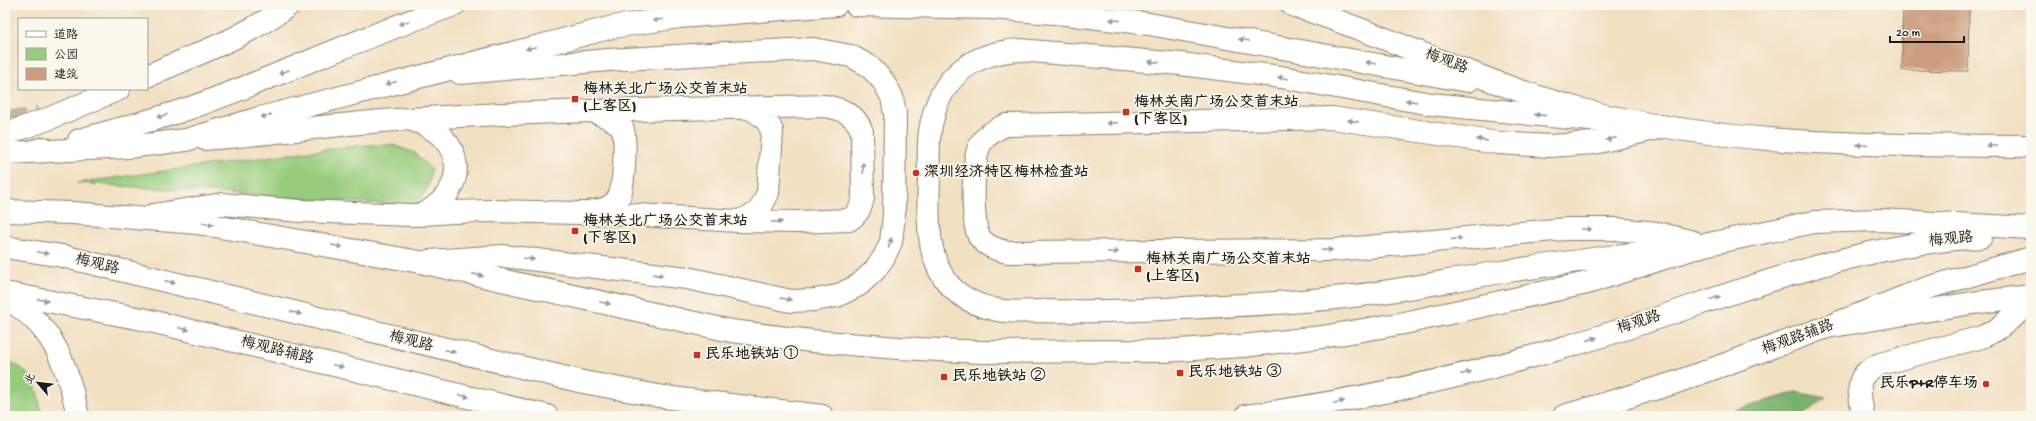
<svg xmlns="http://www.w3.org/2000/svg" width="2036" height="421" font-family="'Gochi Hand','LXGW WenKai TC',sans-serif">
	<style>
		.green { fill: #97cc7d; stroke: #5a744c }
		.forest { fill: #79b06c; stroke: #4a6644 }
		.building { fill: #cd9d80 }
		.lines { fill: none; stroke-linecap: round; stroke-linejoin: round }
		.minor-tunnel { stroke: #c7b9a1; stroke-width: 22; stroke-dasharray: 22 11; stroke-linecap: butt }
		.minor-casing { stroke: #877e6f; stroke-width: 24 }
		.major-casing { stroke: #877e6f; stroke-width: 24 }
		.highway-casing { stroke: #877e6f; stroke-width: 24 }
		.minor { stroke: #fff; stroke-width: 22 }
		.major { stroke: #fff; stroke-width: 22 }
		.highway { stroke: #fff; stroke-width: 22 }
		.oneway { fill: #999 }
		.poi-dot { fill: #c8321e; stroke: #fbf7ec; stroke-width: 1.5 }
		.labels { text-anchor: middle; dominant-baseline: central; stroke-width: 3.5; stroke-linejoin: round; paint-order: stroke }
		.street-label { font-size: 15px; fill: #1c1c1c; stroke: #fbf7ec }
		.poi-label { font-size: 15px; font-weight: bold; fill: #1c1c1c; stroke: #fbf7ec; text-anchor: start }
	</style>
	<rect width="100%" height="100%" fill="#fbf7ec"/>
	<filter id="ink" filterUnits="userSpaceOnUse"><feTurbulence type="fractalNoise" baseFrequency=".025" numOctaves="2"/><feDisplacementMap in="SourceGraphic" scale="8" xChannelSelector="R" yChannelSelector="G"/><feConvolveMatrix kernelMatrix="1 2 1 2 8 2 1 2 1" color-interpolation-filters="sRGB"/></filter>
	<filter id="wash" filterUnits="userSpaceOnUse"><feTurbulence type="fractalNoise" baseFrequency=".012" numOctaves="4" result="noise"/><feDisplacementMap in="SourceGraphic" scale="16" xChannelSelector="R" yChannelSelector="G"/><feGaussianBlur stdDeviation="0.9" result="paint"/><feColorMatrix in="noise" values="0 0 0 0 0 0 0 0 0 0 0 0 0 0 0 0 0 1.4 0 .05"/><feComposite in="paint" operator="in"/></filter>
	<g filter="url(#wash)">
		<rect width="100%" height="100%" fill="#f2e0c2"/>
		<path class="green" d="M366,145H392L415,153L431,169C430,186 426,195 413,206L77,183L310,151Z
			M5,359C35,373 37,386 42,416H5Z"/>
		<path class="forest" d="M1796,392L1826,398L1802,416H1718Z"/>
		<g id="blocks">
			<path class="building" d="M1903,5H1969L1968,71L1902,70Z"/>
		</g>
	</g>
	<g filter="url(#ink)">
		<use href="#blocks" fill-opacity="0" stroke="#877e6f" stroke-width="1"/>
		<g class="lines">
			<path class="minor-tunnel" d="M5,121L26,120L40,116"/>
			<defs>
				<path id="minor" d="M412,120C465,136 472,189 422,215
					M1600,121L1431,104L1281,77L1181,64L1019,50C975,53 944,73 933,117C927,137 929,159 929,179C927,239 926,295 997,310C1012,313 1029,311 1044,311C1084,312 1123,311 1163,309C1223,306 1284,304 1344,297C1397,292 1449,280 1502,272C1560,263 1618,256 1676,248
					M1663,127L1594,143L1550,146L1498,143L1332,118L1006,125C996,130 986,134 980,145C972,159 971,226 980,238C987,247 997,250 1007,252L1334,250L1566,229H1614L1657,233L1693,242
					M593,211C604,210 613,207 619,197C624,188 627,135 622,127C615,119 604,116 595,112
					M153,215L222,204L300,211L411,215L452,212L489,211L622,214L738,221L797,222L849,220C858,214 861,208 863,198L862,132C856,114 842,109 825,106C686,109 548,110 410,119C341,123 273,134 204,139
					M739,221L758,213L768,193L772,131C767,118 760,114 749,108
					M429,261L504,256L687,278L791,301L815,300L837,296L859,285L874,271L884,257L891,242L894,215L895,114L892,97L883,81L869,66L851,56L813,49L728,53L608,60L460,73
					M5,298C54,325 67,365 78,416
					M1863,416C1860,390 1852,376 1880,364L1982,337L1996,330L2031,303"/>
				<path id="major" d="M147,76C194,55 247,37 289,5
					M5,134L48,119L119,89
					M5,293L142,319L547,416
					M1564,416L1674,383L1827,327L1927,288L2031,258"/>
				<path id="highway" d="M856,5L991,8L1066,14L1149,24L1468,81
					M1292,5C1390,36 1483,84 1583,110C1729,147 1881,145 2031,146
					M79,140C116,130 154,120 190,108C279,76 365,36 454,5
					M30,152L128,147L186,140L256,119L613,27L679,17L836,5
					M5,153L30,152L44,148
					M5,211L73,213L197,223L420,262L731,331L812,341L898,348L982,352L1162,351L1242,346L1322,337L1404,323L1587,283L1704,245L1814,222L1880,220L2031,228
					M5,247L62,256L583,382L664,397L822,416
					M1827,327L1972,303L2031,296
					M1246,416C1352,401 1459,378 1562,348C1701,309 1835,245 1981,237"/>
			</defs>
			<use href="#minor" class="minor-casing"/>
			<use href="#major" class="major-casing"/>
			<use href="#highway" class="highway-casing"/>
			<use href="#minor" class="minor"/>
			<use href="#major" class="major"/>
			<use href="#highway" class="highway"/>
		</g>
		<defs><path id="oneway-solid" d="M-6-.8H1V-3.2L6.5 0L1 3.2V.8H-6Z"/></defs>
		<g class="oneway">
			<use href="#oneway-solid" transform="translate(658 20) rotate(171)"/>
			<use href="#oneway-solid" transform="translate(1115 20) rotate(-173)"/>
			<use href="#oneway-solid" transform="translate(404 23) rotate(161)"/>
			<use href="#oneway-solid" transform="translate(1244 40) rotate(-170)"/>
			<use href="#oneway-solid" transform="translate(531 48) rotate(166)"/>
			<use href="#oneway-solid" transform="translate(1154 62) rotate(-175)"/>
			<use href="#oneway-solid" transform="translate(1371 63) rotate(-170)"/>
			<use href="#oneway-solid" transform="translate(284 72) rotate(159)"/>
			<use href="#oneway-solid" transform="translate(1283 78) rotate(-170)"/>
			<use href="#oneway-solid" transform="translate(391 83) rotate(165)"/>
			<use href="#oneway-solid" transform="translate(1411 101) rotate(-172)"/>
			<use href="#oneway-solid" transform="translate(1540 115) rotate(-174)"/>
			<use href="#oneway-solid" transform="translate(162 116) rotate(163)"/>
			<use href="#oneway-solid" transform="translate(266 116) rotate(165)"/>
			<use href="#oneway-solid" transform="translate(1353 121) rotate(-172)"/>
			<use href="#oneway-solid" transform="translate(1112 123) rotate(179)"/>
			<use href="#oneway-solid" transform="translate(1611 139) rotate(166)"/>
			<use href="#oneway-solid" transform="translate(1482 140) rotate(-172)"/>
			<use href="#oneway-solid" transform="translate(1862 145) rotate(-177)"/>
			<use href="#oneway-solid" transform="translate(1992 146) rotate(-180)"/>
			<use href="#oneway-solid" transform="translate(863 168) rotate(-90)"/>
			<use href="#oneway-solid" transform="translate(777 222) rotate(1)"/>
			<use href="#oneway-solid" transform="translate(208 224) rotate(9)"/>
			<use href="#oneway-solid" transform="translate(1586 229)"/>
			<use href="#oneway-solid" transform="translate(1457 239) rotate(-5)"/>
			<use href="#oneway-solid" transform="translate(890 243) rotate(-73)"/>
			<use href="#oneway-solid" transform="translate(337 246) rotate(11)"/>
			<use href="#oneway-solid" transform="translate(1327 250) rotate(-1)"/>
			<use href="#oneway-solid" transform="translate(1113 252)"/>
			<use href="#oneway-solid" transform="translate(43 253) rotate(10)"/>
			<use href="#oneway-solid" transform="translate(529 259) rotate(7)"/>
			<use href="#oneway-solid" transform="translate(478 275) rotate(13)"/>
			<use href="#oneway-solid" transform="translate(658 275) rotate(7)"/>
			<use href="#oneway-solid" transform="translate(170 282) rotate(14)"/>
			<use href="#oneway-solid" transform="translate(1715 298) rotate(-18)"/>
			<use href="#oneway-solid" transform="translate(786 299) rotate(11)"/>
			<use href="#oneway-solid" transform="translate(43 300) rotate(11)"/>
			<use href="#oneway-solid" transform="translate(605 303) rotate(12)"/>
			<use href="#oneway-solid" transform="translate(296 313) rotate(14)"/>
			<use href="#oneway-solid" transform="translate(184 329) rotate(14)"/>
			<use href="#oneway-solid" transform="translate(1592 339) rotate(-18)"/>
			<use href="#oneway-solid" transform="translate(450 351) rotate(14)"/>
			<use href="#oneway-solid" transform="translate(338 366) rotate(14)"/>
			<use href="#oneway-solid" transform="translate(1466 373) rotate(-14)"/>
			<use href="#oneway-solid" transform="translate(464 396) rotate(14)"/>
			<use href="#oneway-solid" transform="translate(1339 402) rotate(-12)"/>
		</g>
	</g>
	<g class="poi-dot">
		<rect x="571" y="95" width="8" height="8" rx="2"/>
		<rect x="1122" y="108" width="8" height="8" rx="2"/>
		<circle cx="916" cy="173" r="4"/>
		<rect x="571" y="227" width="8" height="8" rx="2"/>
		<rect x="1134" y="265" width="8" height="8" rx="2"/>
		<rect x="693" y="351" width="8" height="8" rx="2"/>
		<rect x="1176" y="369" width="8" height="8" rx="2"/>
		<rect x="940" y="373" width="8" height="8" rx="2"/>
		<circle cx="1986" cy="384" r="4"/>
	</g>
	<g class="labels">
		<g class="street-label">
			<text transform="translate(1446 62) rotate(21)">梅观路</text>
			<text transform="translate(1951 240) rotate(-6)">梅观路</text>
			<text transform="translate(97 265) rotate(14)">梅观路</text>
			<text transform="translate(1639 323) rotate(-18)">梅观路</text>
			<text transform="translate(1798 338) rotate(-20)">梅观路辅路</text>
			<text transform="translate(411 342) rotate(14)">梅观路</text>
			<text transform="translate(277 351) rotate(14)">梅观路辅路</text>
		</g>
		<g class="poi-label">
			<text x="583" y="90">梅林关北广场公交首末站<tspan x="583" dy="17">(上客区)</tspan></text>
			<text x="1134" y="103">梅林关南广场公交首末站<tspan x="1134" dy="17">(下客区)</tspan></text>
			<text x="924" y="173">深圳经济特区梅林检查站</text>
			<text x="583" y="222">梅林关北广场公交首末站<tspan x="583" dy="17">(下客区)</tspan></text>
			<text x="1146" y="260">梅林关南广场公交首末站<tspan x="1146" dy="17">(上客区)</tspan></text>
			<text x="705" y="355">民乐地铁站 ①</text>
			<text x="1188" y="373">民乐地铁站 ③</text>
			<text x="952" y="377">民乐地铁站 ②</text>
			<text x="1978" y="384" text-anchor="end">民乐P+R停车场</text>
		</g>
	</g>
	<rect width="2036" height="421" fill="none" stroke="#fbf7ec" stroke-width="20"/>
	<rect x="18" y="18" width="130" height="72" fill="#fbf7ec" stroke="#a29f99"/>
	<rect x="26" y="31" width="20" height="6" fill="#ffffff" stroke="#a29f99"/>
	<text x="54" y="38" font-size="12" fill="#1c1c1c">道路</text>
	<rect x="26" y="48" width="20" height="12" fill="#97cc7d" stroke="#a29f99"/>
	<text x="54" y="58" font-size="12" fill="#1c1c1c">公园</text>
	<rect x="26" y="68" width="20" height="12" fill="#cd9d80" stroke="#a29f99"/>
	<text x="54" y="78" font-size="12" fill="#1c1c1c">建筑</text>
	<g transform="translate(38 383) rotate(298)" stroke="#fbf7ec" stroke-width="3" paint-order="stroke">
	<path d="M0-3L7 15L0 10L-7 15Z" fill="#1c1c1c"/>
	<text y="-6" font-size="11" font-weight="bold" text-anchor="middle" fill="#1c1c1c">北</text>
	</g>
	<path d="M1890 36v6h74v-6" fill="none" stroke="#1c1c1c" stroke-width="2"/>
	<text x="1896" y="36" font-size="12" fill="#1c1c1c" stroke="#fbf7ec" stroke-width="3" paint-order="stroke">20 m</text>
</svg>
